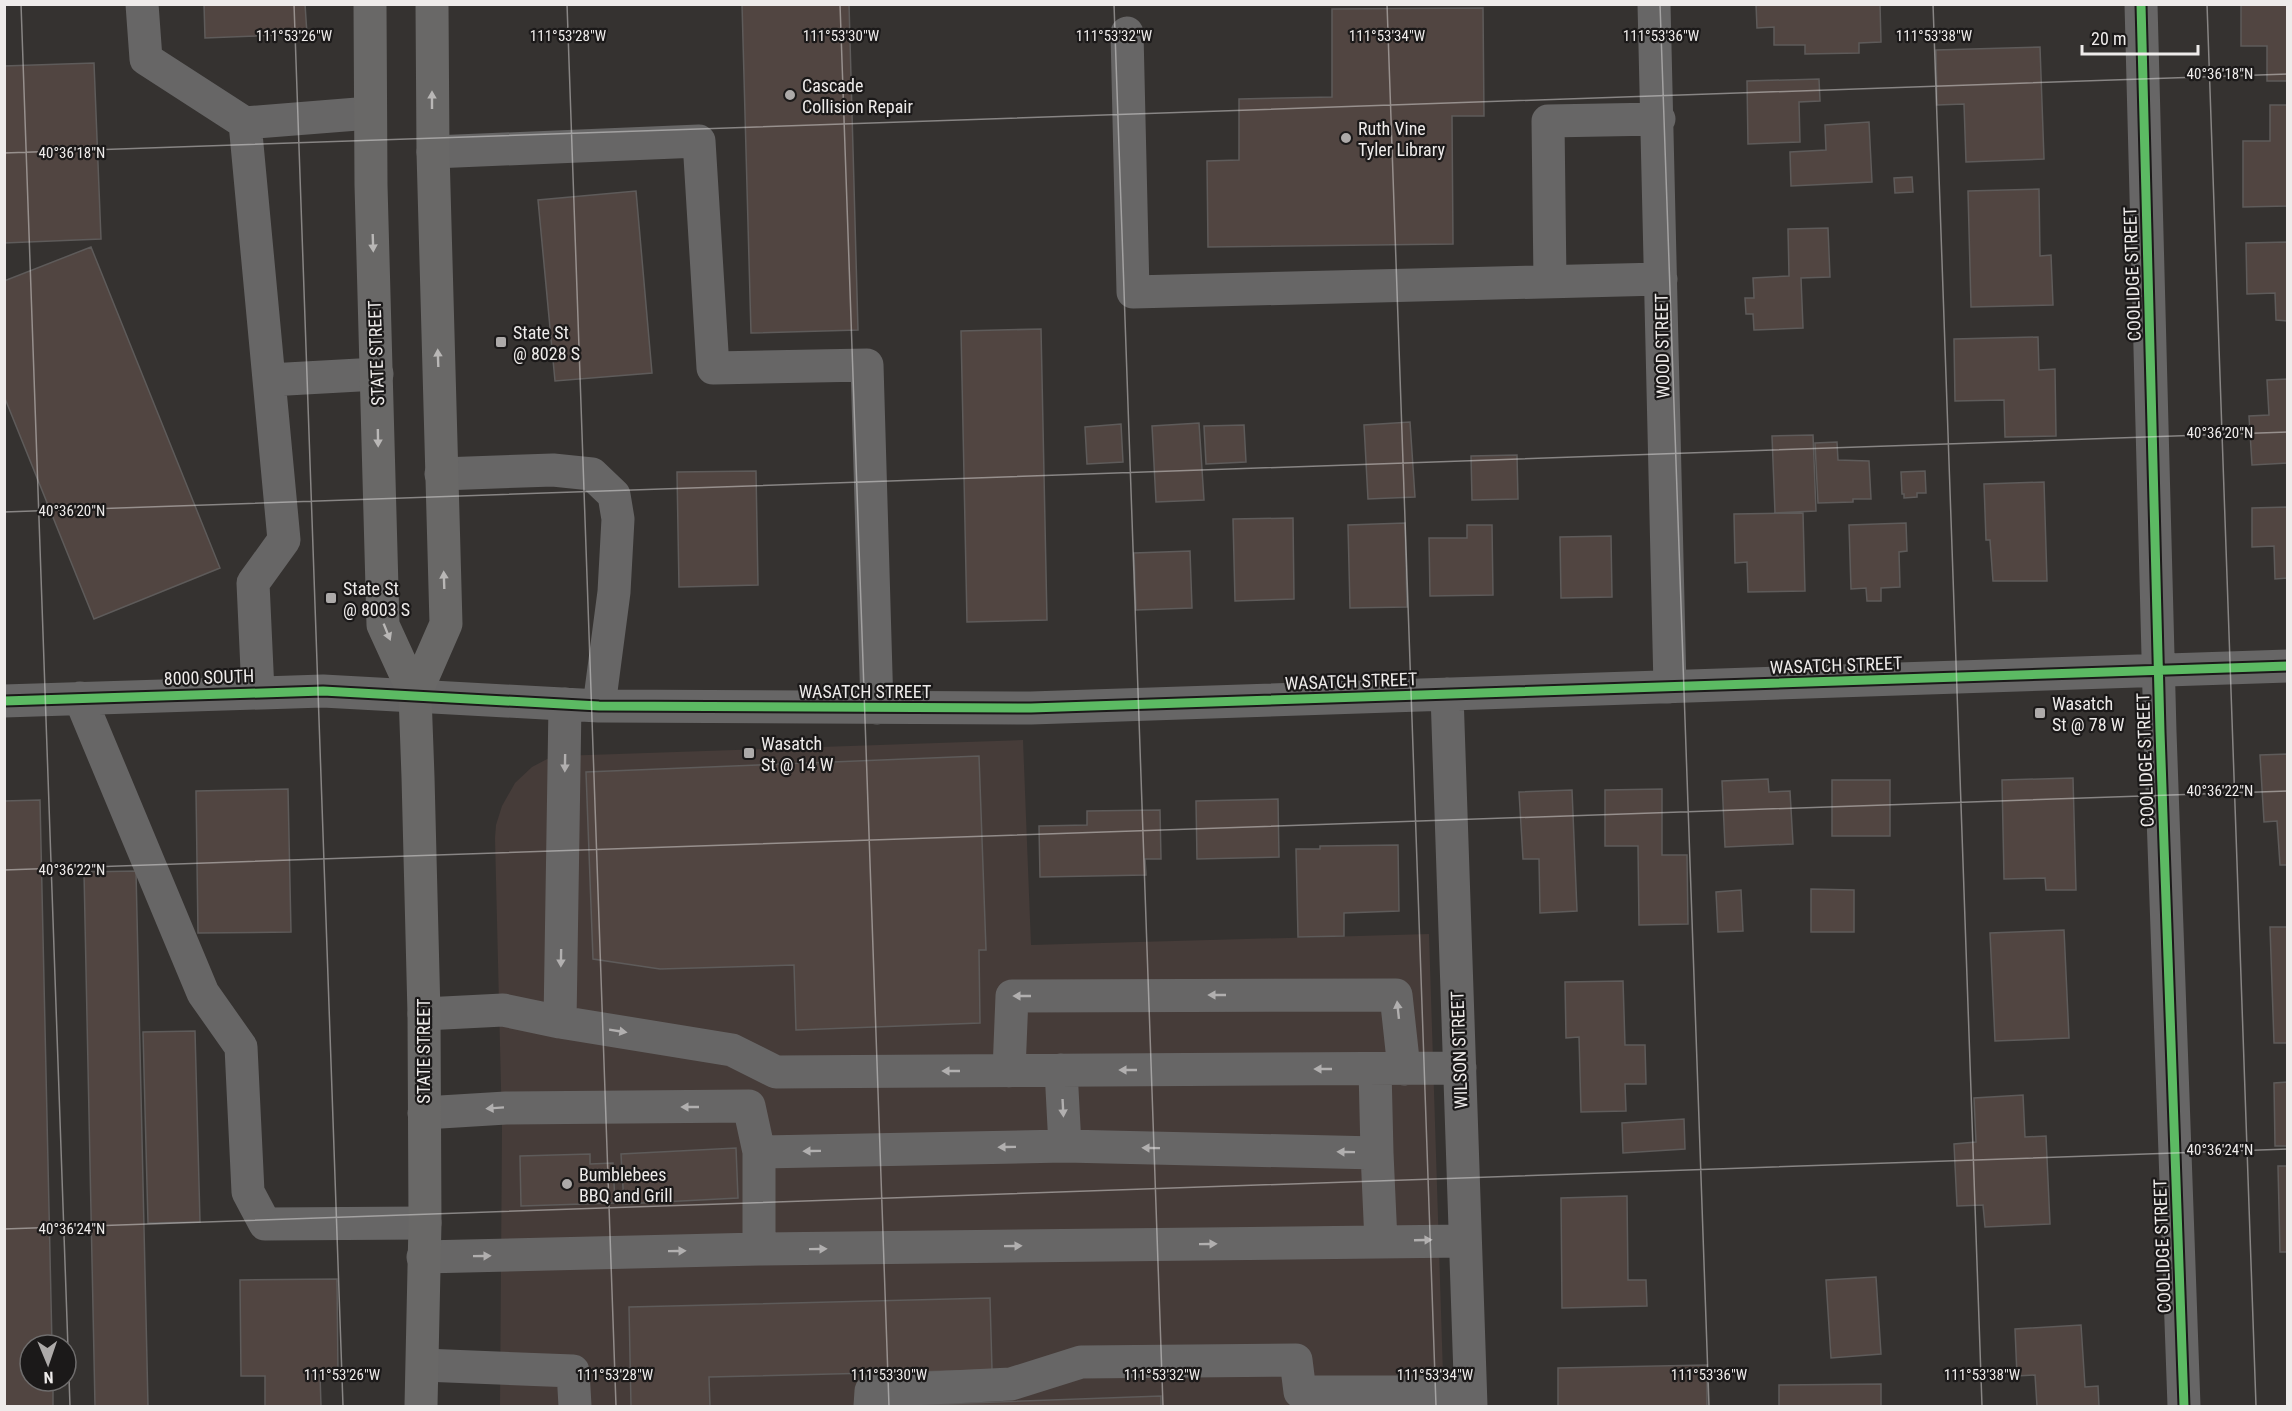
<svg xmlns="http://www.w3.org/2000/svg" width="2292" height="1411" font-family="'Roboto Condensed',sans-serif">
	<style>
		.built { fill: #463c39 }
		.building { fill: #514541; stroke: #5e5b5a; stroke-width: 1.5 }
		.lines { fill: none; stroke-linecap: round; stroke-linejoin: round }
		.minor { stroke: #676666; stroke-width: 33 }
		.major { stroke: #696867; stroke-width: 33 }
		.cycleway-casing { stroke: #1b1919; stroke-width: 13 }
		.cycleway { stroke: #5cba63; stroke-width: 9 }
		.oneway { fill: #b9b7b6 }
		.oneway2 { fill: #b1afaf }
		.ticks { fill: none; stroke: #eeebea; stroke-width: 1.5; stroke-opacity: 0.45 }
		.poi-dot { fill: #adaaa9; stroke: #1b1919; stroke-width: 2 }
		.labels { text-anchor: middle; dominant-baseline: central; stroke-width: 4.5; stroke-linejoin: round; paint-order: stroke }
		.poi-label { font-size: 18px; fill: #eeebea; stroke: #1b1919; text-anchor: start }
		.street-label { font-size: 18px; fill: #eeebea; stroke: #1b1919 }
		.ticks-label { font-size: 15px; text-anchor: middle; fill: #eeebea; stroke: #1b1919; stroke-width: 4.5; stroke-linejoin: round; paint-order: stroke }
	</style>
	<rect width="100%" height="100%" fill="#353230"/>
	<path class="built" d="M1023,740L1031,945L1429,934L1444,1406H500L502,1128L495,838L496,825L502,806L515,783L532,767L551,757L559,756Z"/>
	<path class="building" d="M204,4H305L307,34L205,38Z
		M742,4H849L858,330L751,333Z
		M1756,4H1880L1881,42L1859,43V53L1805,54V45H1774V27L1757,28Z
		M2241,4H2288V81H2267V46H2241Z
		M1483,8L1484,116H1452L1453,244L1208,247L1207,161L1239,160V99L1332,97V9Z
		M2040,47L2044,159L1966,162L1964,104L1937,105L1936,50Z
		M94,63L101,239L4,243V66Z
		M1819,79L1820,101L1799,102L1800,142L1748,144L1747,81Z
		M2270,105H2288V206L2243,207V141H2270Z
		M1869,122L1872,182L1791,186L1790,152L1826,150L1825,125Z
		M1912,177L1913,192L1895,193L1894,178Z
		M2039,189L2040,256L2051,255L2053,305L1971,307L1968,191Z
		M636,191L652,373L555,381L538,200Z
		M1828,228L1830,277L1801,278L1803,328L1754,330L1753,314H1746L1745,298H1754L1753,278L1789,276L1788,229Z
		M2288,242V321L2276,320L2275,293L2247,294L2246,243Z
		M91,247L220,568L94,619L4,396V281Z
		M1041,329L1047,620L967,622L961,331Z
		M2038,337L2039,370L2055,369L2056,436L2005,437L2004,400L1955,401L1954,339Z
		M2288,379V463L2252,465L2249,416L2269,415L2267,380Z
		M1410,422L1415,497L1368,499L1364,425Z
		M1199,423L1204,500L1156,502L1152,426Z
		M1121,424L1123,462L1087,464L1085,427Z
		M1244,425L1246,462L1206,464L1204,426Z
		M1813,435L1816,511L1775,513L1772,436Z
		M1837,442L1838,460L1869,461L1871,499H1853V502L1818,503L1815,443Z
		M1517,455L1518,499L1472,500L1471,456Z
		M756,471L758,585L679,587L677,472Z
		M1925,471L1926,493H1917V497L1904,498V494H1902L1901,472Z
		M2044,482L2047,581H1993L1990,540H1986L1984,484Z
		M2288,507V578L2275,579L2274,546L2252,547V508Z
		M1803,513L1805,591L1748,592L1747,562L1735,563L1734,514Z
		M1293,518L1294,599L1235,601L1233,519Z
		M1405,523L1407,607L1350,608L1348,525Z
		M1906,523L1907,551L1899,552L1900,587L1881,588V601H1867L1866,588L1851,589L1849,525Z
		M1467,525H1492L1493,595L1430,596L1429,538H1467Z
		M1611,536L1612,597L1561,598L1560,537Z
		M1190,551L1192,608L1136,610L1134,553Z
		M2288,754V865H2280L2277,821L2264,822L2260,755Z
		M979,756L986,950H979L980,1023L796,1030L794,965L660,969L593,959L586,772Z
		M2073,778L2076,890H2046L2045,878L2004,879L2002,780Z
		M1768,779L1769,792L1790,791L1793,844L1725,847L1722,781Z
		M1832,780H1890V836H1832Z
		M288,789L291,932L198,933L196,791Z
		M1662,789V855H1687L1688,924L1639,925L1638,846H1605V790Z
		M1572,790L1577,911L1540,913L1539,859H1523L1519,792Z
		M1278,799L1279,857L1197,859L1196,801Z
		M40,800L52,1345H30V1381H53V1406H4V801Z
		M1160,810L1161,859H1145L1146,875L1040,877L1039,826L1087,825V811Z
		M1398,845L1399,911L1344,913V936L1298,937L1296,849H1320V846Z
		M136,871L148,1406H95L84,872Z
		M1811,889L1854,890V932H1811Z
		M1741,890L1743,931L1718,932L1716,892Z
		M2270,927H2288V1043H2274Z
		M2064,930L2069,1038L1995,1041L1990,933Z
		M1623,981L1625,1045H1645L1646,1084H1625L1626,1111L1581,1112L1579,1037L1566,1038L1565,982Z
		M195,1031L200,1222L148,1223L143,1032Z
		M2288,1082V1146H2275L2274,1083Z
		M2023,1095L2025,1137L2046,1136L2050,1224L1985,1227L1983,1205L1957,1206L1954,1144L1976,1142L1974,1098Z
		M1684,1119L1685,1149L1623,1153L1622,1123Z
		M736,1148L738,1198L624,1204L621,1154Z
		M590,1154V1164L613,1163L615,1203L521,1206L520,1156Z
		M2278,1166H2288V1252H2280Z
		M1627,1196L1628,1280H1646L1647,1306L1562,1308L1561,1198Z
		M1876,1277L1881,1354L1831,1358L1826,1280Z
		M337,1279L338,1374H320L321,1406H265V1376H241L240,1280Z
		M990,1298L992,1370L709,1377L710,1406H631L629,1307Z
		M2081,1325L2085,1387L2098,1386L2099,1406H2037L2035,1375L2017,1376L2015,1329Z
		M1707,1365V1406H1558V1368Z
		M1881,1384V1406H1779V1385Z
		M1161,1396V1406L913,1405Z"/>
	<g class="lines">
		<path class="minor" d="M142,4L146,59L245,123L284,540L253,583L258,692
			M1654,4L1670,687
			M2141,4L2160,732L2184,1406
			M1127,33L1133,292L1661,279
			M245,123L370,113
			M433,152L699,141L713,368L867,365L877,708
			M1550,282L1548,121L1659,119
			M269,380L377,374
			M441,474L553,470L592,474L614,495L618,519L614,592L599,706
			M1447,694L1471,1406
			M80,698L203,993L241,1047L248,1192L265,1224L425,1223
			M4,701L323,691L599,706L1031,708L2288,666
			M424,1014L503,1010L560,1022L732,1050L776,1072L1460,1068
			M560,1022L565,704
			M1375,1069L1377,1153
			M1061,1070L1065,1146
			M1009,1071L1012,996L1396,995L1404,1069
			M749,1106L759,1152V1249
			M424,1113L506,1108L749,1106
			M759,1152L1065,1146L1377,1153L1381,1242
			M423,1257L759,1249L1465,1241
			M423,1365L573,1371L575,1406
			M870,1406L871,1391L1011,1384L1081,1362L1296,1360L1300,1392H1470"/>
		<path class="major" d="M370,4L371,185L383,625L415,695L418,777L424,1014L425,1223L421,1406
			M415,695L446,624L433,152L432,4"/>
		<defs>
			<path id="cycleway" d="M2141,4L2160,732L2184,1406
				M4,701L323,691L599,706L1031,708L2288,666"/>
		</defs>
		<use href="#cycleway" class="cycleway-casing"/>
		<use href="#cycleway" class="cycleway"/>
	</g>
	<defs><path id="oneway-solid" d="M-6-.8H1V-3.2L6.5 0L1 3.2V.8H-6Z" transform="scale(1.5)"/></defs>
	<g class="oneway">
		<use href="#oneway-solid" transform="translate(432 100) rotate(-90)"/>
		<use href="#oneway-solid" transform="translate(373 243) rotate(88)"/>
		<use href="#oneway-solid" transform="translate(438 358) rotate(-92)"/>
		<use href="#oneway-solid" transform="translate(378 438) rotate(89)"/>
		<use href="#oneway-solid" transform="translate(444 580) rotate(-92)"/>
		<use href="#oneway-solid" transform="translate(387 632) rotate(68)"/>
	</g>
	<g class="oneway2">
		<use href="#oneway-solid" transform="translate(565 763) rotate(91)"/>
		<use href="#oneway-solid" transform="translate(561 958) rotate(91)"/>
		<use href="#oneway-solid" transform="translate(1217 995) rotate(180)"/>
		<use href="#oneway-solid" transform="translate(1022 996) rotate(180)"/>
		<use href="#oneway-solid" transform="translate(1398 1010) rotate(-96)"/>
		<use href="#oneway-solid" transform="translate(618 1031) rotate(9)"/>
		<use href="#oneway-solid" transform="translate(1323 1069) rotate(180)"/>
		<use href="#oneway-solid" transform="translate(1128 1070) rotate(180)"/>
		<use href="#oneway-solid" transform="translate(951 1071) rotate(180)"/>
		<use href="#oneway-solid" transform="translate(690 1107) rotate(180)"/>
		<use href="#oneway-solid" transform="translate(495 1108) rotate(176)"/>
		<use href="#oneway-solid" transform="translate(1063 1108) rotate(87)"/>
		<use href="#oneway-solid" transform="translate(1007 1147) rotate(179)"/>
		<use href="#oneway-solid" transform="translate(1151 1148) rotate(-179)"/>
		<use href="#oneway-solid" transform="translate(812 1151) rotate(179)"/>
		<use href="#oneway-solid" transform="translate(1346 1152) rotate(-179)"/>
		<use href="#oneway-solid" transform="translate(1423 1240) rotate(-2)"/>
		<use href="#oneway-solid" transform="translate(1208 1244) rotate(-1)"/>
		<use href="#oneway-solid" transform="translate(1013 1246) rotate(-1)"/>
		<use href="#oneway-solid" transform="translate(818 1249) rotate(-1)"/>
		<use href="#oneway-solid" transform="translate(677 1251) rotate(-1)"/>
		<use href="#oneway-solid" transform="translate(482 1256) rotate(-1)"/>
	</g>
	<path class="ticks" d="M21,4L70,1406M294,4L343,1406M567,4L616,1406M840,4L889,1406M1114,4L1163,1406M1387,4L1436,1406M1660,4L1709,1406M1933,4L1982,1406M2207,4L2256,1406M4,153L2288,74M4,512L2288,432M4,870L2288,791M4,1229L2288,1149"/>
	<g class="poi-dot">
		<circle cx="790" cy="95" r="6"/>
		<circle cx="1346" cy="138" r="6"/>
		<rect x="495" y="336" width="12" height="12" rx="3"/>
		<rect x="325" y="592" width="12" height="12" rx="3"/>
		<rect x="2034" y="707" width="12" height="12" rx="3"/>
		<rect x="743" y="747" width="12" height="12" rx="3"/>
		<circle cx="567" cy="1184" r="6"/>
	</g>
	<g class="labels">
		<g class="poi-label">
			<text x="802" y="85">Cascade<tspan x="802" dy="21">Collision Repair</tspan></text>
			<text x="1358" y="128">Ruth Vine<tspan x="1358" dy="21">Tyler Library</tspan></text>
			<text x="513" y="332">State St<tspan x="513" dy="21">@ 8028 S</tspan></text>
			<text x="343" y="588">State St<tspan x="343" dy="21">@ 8003 S</tspan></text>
			<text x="2052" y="703">Wasatch<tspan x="2052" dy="21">St @ 78 W</tspan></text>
			<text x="761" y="743">Wasatch<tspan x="761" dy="21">St @ 14 W</tspan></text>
			<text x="579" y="1174">Bumblebees<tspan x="579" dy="21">BBQ and Grill</tspan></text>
		</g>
		<g class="street-label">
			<text transform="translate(2132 274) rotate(-92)">COOLIDGE STREET</text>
			<text transform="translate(1662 346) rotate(-91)">WOOD STREET</text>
			<text transform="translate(376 353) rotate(-92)">STATE STREET</text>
			<text transform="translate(1836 665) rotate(-2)">WASATCH STREET</text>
			<text transform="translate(209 677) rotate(-2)">8000 SOUTH</text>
			<text transform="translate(1351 681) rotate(-2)">WASATCH STREET</text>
			<text x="865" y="691">WASATCH STREET</text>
			<text transform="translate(2145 760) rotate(-92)">COOLIDGE STREET</text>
			<text transform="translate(1459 1050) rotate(-92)">WILSON STREET</text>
			<text transform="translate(423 1051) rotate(-90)">STATE STREET</text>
			<text transform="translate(2162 1246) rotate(-92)">COOLIDGE STREET</text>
		</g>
	</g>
	<g class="ticks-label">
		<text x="294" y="41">111°53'26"W</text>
		<text x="568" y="41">111°53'28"W</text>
		<text x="841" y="41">111°53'30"W</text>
		<text x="1114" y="41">111°53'32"W</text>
		<text x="1387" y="41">111°53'34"W</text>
		<text x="1661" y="41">111°53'36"W</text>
		<text x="1934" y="41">111°53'38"W</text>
		<text x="2220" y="79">40°36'18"N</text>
		<text x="72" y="158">40°36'18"N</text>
		<text x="2220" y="438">40°36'20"N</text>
		<text x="72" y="516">40°36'20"N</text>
		<text x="2220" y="796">40°36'22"N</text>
		<text x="72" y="875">40°36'22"N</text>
		<text x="2220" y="1155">40°36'24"N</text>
		<text x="72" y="1234">40°36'24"N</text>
		<text x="342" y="1380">111°53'26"W</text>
		<text x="615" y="1380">111°53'28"W</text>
		<text x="889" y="1380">111°53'30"W</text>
		<text x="1162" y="1380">111°53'32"W</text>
		<text x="1435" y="1380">111°53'34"W</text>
		<text x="1709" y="1380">111°53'36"W</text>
		<text x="1982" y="1380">111°53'38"W</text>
	</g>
	<rect width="2292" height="1411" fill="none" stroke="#eeebea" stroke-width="12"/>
	<g transform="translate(48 1363) rotate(178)"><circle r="28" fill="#1b1919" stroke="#6f6d6d" stroke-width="1.5"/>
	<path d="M0-4.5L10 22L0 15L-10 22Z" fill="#adaaa9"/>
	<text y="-9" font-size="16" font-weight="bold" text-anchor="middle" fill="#eeebea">N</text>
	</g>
	<path d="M2082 45v9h116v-9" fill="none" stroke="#eeebea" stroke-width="3"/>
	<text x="2091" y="45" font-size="18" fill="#eeebea" stroke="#1b1919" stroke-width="4.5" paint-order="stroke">20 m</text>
</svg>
